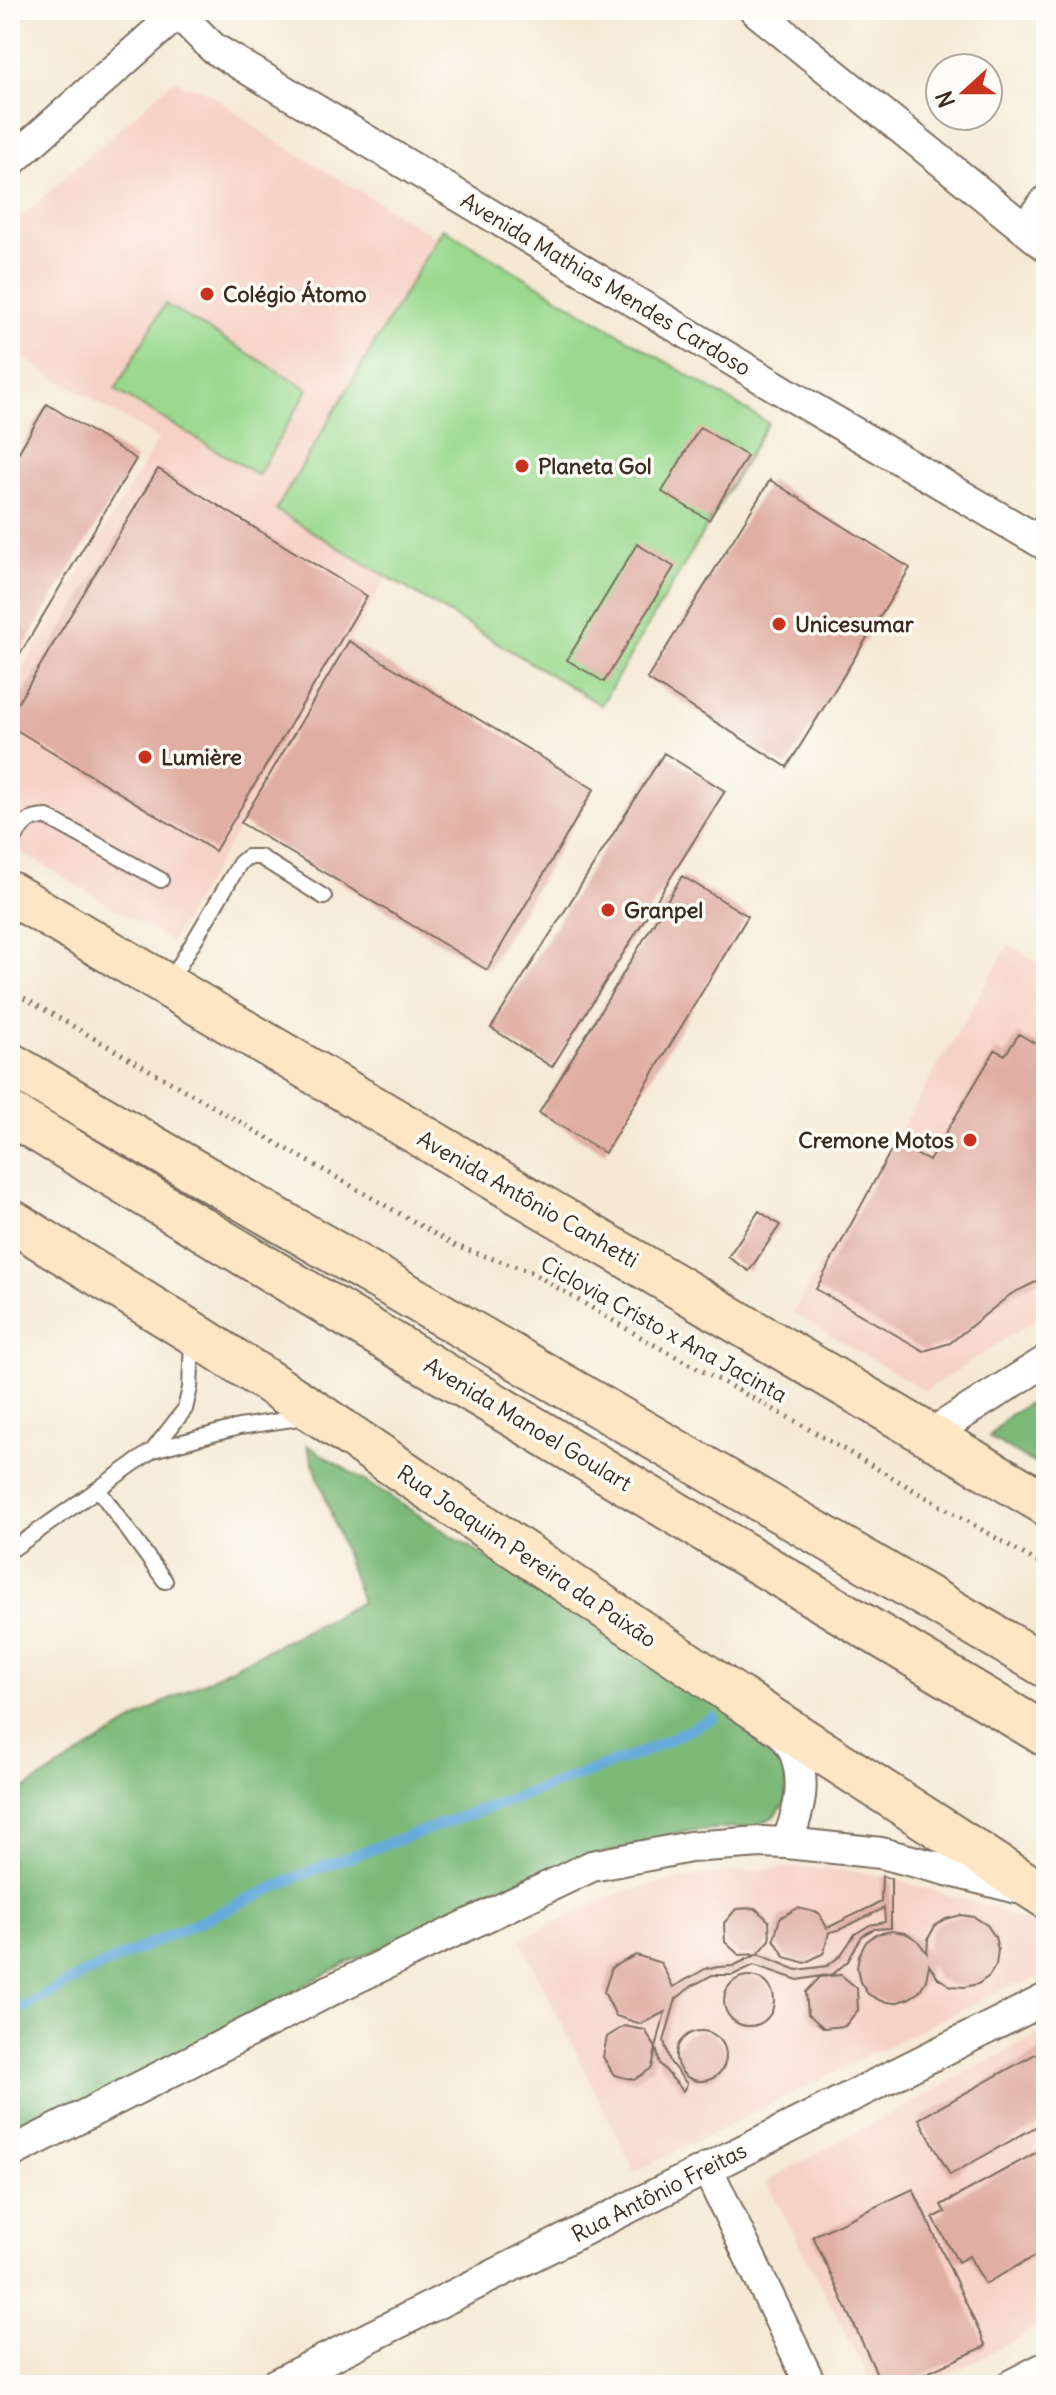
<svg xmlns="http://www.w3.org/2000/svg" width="1056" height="2395" font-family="Delius,sans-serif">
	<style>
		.built { fill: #f6d1c5 }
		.green { fill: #9ad98e; stroke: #6a8256; stroke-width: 2 }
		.forest { fill: #7bb979; stroke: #5b724c; stroke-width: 2 }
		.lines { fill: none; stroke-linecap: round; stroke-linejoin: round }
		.stream { stroke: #66abdc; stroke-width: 11 }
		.building { fill: #e0aea2 }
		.lane-casing { stroke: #7c6d5e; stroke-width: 18 }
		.street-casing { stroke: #7c6d5e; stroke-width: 34 }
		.secondary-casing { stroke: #7c6d5e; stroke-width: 46 }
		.path { stroke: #7c6d5e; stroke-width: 5; stroke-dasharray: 2 6; stroke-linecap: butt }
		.lane { stroke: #fff; stroke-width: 14 }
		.street { stroke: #fff; stroke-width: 30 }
		.secondary { stroke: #fce6c4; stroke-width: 42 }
		.poi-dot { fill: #c8321e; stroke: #fdfcf7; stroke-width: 3 }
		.labels { text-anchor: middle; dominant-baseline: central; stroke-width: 7; stroke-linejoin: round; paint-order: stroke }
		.street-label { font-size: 22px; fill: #3b2a1e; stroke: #fdfcf7 }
		.poi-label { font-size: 22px; font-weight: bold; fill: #3b2a1e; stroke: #fdfcf7; text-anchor: start }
	</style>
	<rect width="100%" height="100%" fill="#fdfcf7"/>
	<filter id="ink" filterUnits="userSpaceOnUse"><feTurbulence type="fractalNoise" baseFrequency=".0125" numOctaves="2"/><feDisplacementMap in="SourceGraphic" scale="16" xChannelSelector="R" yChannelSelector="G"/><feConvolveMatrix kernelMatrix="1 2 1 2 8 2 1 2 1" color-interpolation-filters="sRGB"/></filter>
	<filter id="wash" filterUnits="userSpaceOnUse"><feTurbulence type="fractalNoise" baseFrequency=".006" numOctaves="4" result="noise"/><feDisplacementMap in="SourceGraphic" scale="32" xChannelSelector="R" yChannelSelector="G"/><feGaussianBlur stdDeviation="1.8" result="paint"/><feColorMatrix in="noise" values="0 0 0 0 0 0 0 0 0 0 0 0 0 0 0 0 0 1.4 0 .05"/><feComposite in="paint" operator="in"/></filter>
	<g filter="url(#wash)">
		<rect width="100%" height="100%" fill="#f5e9d4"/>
		<path class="built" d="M176,78L185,87H197L213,95L265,134L437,238L276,509L388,576L171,942L10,845V690L158,439L10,350V227Z
			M1009,945L1046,967V1313L925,1391L793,1313Z
			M794,1867L845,1870L882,1876L986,1906L1046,1928V1977L1006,1987L635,2172L520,1939L611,1896L648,1886L710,1874Z
			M1046,2030V2323L929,2385H873L767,2183L775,2176Z"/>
		<path class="green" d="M443,228L768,423L601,705L276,510Z
			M165,304L308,389L258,475L115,390Z"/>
		<path class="forest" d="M1046,1392V1470L989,1437L1007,1417Z
			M307,1445L770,1735L787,1770L786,1802L773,1817L756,1826L683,1831L583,1860L344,1964L10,2144V1798L162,1703L362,1602Z"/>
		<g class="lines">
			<path class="stream" d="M10,2015L82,1975L313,1870L641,1753L713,1718"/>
		</g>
		<g id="blocks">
			<path class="building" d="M47,404L136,459L10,671V467Z
				M700,427L747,456L709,520L662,492Z
				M158,469L367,596L215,851L10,726V716Z
				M770,480L910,568L787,767L647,679Z
				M637,544L674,567L604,682L567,660Z
				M349,641L594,789L487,970L241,823Z
				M664,753L725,791L552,1067L491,1028Z
				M682,876L748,916L605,1153L539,1113Z
				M1019,1034L1046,1050V1277L1011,1294L950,1343L924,1351L816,1289L895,1143L929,1161L995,1050L1005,1055Z
				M759,1211L780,1225L749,1271L728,1257Z
				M882,1876L891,1879V1928L874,1929L862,1936L848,1961L833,1974L798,1980L754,1965L733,1975H712L692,1986L676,1999L664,2041L670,2062L687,2084L683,2091L660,2064L656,2048L652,2068L634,2080L614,2075L603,2057L607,2037L624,2026L645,2030L656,2048L665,2012L641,2024L616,2016L604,1992L612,1967L636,1955L661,1963L673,1987L707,1968L733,1966L758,1954L739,1955L725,1942L724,1923L736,1909L755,1908L769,1921L770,1940L758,1954L797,1970L827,1966L840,1956L855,1934L870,1925L885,1922L884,1908L839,1930L829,1932L824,1953L805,1963L785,1957L774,1939L780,1918L798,1908L819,1913L827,1928L881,1902Z
				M961,1915L974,1917L987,1925L995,1937L998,1950L996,1965L989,1976L978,1984L964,1987L951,1986L938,1978L929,1965L926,1980L919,1992L908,1999L894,2003L881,2001L868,1994L860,1982L857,1968L859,1955L866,1942L876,1934L892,1931L905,1933L917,1940L927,1953L928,1939L935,1926L946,1919Z
				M841,1975L857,1988L858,2010L845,2026L824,2028L808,2014L806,1992L820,1977Z
				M724 2001a25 25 0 1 1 50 0a25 25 0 1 1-50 0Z
				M676 2056a25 25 0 1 1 50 0a25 25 0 1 1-50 0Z
				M1046,2048V2121L950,2175L919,2119Z
				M1046,2147V2250L985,2284L969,2256L958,2262L933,2218L945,2212L941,2205Z
				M913,2189L986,2346L901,2385H882L813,2236Z"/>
		</g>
	</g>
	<g filter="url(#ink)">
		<use href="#blocks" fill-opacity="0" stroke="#7c6d5e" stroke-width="2"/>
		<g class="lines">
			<defs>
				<path id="lane" d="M10,845C22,827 24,817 47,817L161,880
					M169,983L240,863L247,857H260L324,897
					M192,1341L190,1388L185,1409L153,1450L239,1427L305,1417
					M98,1489L165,1581
					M10,1551L153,1450"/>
				<path id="street" d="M175,10L213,48L790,395L1046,545
					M755,10L1046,246
					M10,162L178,13
					M1024,228L1046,201
					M929,1435L1046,1361
					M776,1726C783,1735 792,1744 795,1753C807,1786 798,1813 787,1843
					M10,2153L339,1986L592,1866L690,1847L761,1842L787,1843L881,1853L1017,1888
					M707,2168L811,2385
					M274,2385L1046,1999
					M1011,2385L1046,2367"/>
				<path id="secondary" d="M10,893L1046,1504
					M10,1064L1046,1666
					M10,1114L1046,1735
					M10,1220L193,1333L318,1414L736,1696L1046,1897"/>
			</defs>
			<use href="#lane" class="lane-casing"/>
			<use href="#street" class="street-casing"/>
			<use href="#secondary" class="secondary-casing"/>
			<path class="path" d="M10,990L456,1246L531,1272L649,1342L795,1421L1046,1567"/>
			<use href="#lane" class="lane"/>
			<use href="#street" class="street"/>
			<use href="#secondary" class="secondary"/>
		</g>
	</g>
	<g class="poi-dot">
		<circle cx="207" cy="294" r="8"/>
		<circle cx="522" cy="466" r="8"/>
		<circle cx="779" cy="624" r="8"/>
		<circle cx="145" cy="757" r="8"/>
		<circle cx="608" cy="910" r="8"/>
		<circle cx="970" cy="1140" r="8"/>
	</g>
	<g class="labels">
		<g class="street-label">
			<text transform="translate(606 284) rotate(31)">Avenida Mathias Mendes Cardoso</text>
			<text transform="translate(528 1199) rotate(30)">Avenida Antônio Canhetti</text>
			<text transform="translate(664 1329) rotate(29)">Ciclovia Cristo x Ana Jacinta</text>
			<text transform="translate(528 1424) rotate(31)">Avenida Manoel Goulart</text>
			<text transform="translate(527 1556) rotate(34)">Rua Joaquim Pereira da Paixão</text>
			<text transform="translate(659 2192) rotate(-27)">Rua Antônio Freitas</text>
		</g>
		<g class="poi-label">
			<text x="223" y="294">Colégio Átomo</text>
			<text x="538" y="466">Planeta Gol</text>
			<text x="795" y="624">Unicesumar</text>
			<text x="161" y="757">Lumière</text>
			<text x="624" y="910">Granpel</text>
			<text x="954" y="1140" text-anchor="end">Cremone Motos</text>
		</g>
	</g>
	<rect width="1056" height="2395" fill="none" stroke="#fdfcf7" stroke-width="40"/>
	<g transform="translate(964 92) rotate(249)"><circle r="38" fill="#fdfcf7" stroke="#afa8a0" stroke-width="2"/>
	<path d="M0-6L14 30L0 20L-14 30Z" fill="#c8321e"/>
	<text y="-12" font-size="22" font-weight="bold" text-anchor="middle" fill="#3b2a1e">N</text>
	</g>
</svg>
